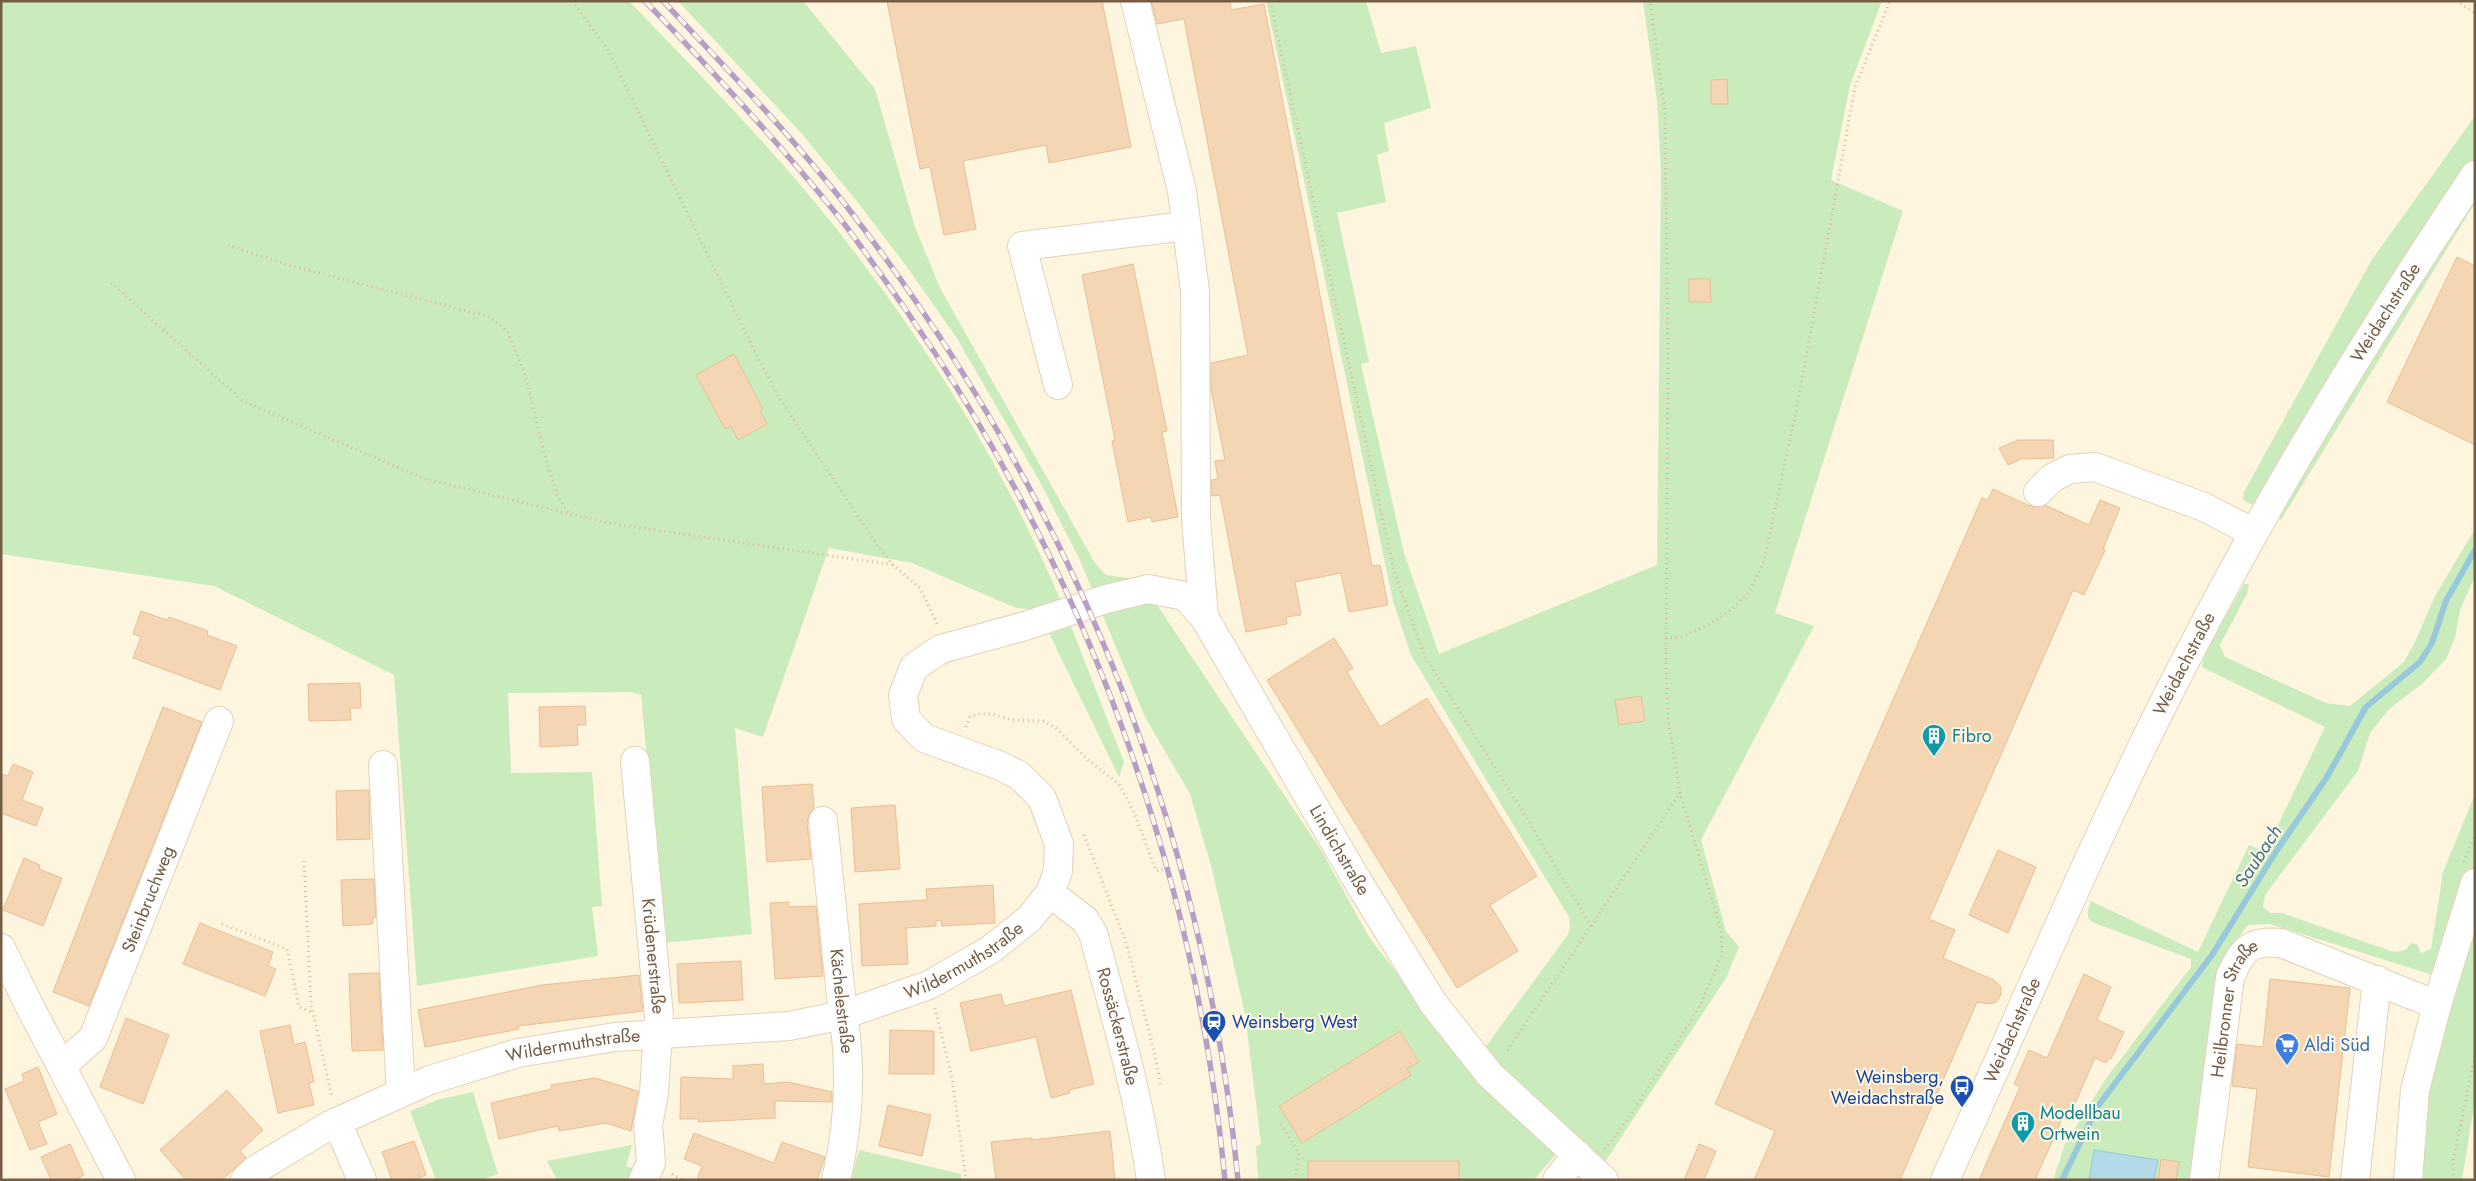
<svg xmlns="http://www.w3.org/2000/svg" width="2476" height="1181" font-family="Jost,sans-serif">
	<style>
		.green { fill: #caecbc }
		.water { fill: #b2dae8; stroke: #97c8db }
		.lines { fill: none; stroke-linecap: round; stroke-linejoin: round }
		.stream { stroke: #97c8db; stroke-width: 6 }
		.building { fill: #f5d6b4; stroke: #e9be93 }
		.minor-casing { stroke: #e2d2ba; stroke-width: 30 }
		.path { stroke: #d9b997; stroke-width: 3; stroke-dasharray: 1 4; stroke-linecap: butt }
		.minor { stroke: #fff; stroke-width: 28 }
		.rail-casing { stroke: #b89dc7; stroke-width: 5.5 }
		.rail { stroke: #fff8e6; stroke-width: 4; stroke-dasharray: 11; stroke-linecap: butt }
		.labels { text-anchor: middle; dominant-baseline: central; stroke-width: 4; stroke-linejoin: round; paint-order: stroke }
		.street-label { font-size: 18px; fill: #755c45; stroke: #fff8e6 }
		.culture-label { font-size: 18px; fill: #0d838f; stroke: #fff8e6; text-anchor: start }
		.transit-label { font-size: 18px; fill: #164399; stroke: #fff8e6; text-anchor: start }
		.shop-label { font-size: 18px; fill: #366cbe; stroke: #fff8e6; text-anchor: start }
		.water-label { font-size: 19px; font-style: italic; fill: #3d748b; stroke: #fff8e6 }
	</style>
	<rect width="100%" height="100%" fill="#fef5de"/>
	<path class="green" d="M1,1H629C699,74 772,147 835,227C925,341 1006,469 1062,604L1041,610L1016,608L912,563L829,548L763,737L735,728L752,934L664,943L641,695L631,692L508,693L511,773L592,772L602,906L592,907L598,956L417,986L394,675L214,586L1,554Z
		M678,1H803L875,89L915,227L940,288L1095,563L1106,575L1134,579L1159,608L1321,850L1369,937L1470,1068L1567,936L1570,927L1569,917L1411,655L1393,601L1266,1H1366L1381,53L1416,46L1431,108L1384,123L1389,151L1377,155L1386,202L1337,213L1369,362L1361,364L1404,553L1439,654L1657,565L1661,172L1657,101L1643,1H1882L1850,85L1831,180L1903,211L1775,613L1814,626L1701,840L1726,931L1739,947L1726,978L1603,1165L1572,1135L1534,1180H1258L1256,1146L1261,1144L1245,1014L1212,869L1190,794L1145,717L1079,558L1039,480L956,337L907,267L859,204L802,134Z
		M2475,116V203L2281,520L2243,500L2244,492L2371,261Z
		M2475,529V576L2460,610L2455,638L2446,659L2422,684L2389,709L2370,733L2358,771L2265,895L2263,907L2270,913H2282L2394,952L2406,950L2411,943L2417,944L2421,953L2431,949L2443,872L2475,794V1099L2462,1180H2421L2429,1089L2455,982L2270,924L2248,925L2227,952L2197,1180H2053L2065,1144L2107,1077L2191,967V959L2092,922C2085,915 2088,910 2091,901L2198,952L2249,845L2265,852L2325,727L2202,667L2205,652L2244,584H2249L2247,594L2220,645L2225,657L2326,703L2350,706L2404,662L2415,642L2435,596Z
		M1069,621L1124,762L1119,777L1046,627Z
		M473,1092L498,1174L481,1180H436L410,1111L440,1099Z
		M632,1145L626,1166L639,1171L635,1180H557L547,1161Z
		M859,1150L961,1174V1180H851Z"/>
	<path class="water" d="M2094,1150L2158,1160L2154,1180H2089Z"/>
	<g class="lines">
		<path class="stream" d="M2062,1180L2098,1106L2212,955L2277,850L2327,777L2366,707L2420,662L2432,643L2446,601L2475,550"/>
	</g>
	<path class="building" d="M887,1H1102L1131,147L1049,163L1046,145L963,161L976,229L944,235L930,167L920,169Z
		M1151,1H1230L1231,10L1264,4L1372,566L1380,565L1388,605L1349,612L1341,573L1295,582L1301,615L1286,617L1287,624L1246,632L1220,495L1212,496L1211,480L1218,479L1215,461L1225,460L1211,389V363L1248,355L1184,19L1157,24Z
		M1727,79L1728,104H1711V80Z
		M2457,257L2475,266V445L2387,402Z
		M1133,264L1167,431L1162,432L1178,517L1152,522L1151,517L1128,522L1112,441L1115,440L1082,275Z
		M1689,279H1710L1711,302H1689Z
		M734,354L763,409L760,411L767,424L738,440L731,426L725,429L696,375Z
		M2018,440H2053L2054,458L2021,459L2008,465L1999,448Z
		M1993,489L2030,506L2029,505L2034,507L2045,505L2089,525L2100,500L2120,508L2103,549L2105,550L2084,595L2073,590L1929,919L1955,930L1943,958L1994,980L2001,987V995L1996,1002L1990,1004L1977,1002L1900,1180H1754L1775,1131L1715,1104L1982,498L1988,500Z
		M141,611L167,620L169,617L208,631L207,635L237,646L220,690L133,658L141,637L133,634Z
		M1334,638L1353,668L1347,672L1380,727L1427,698L1537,876L1490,905L1518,951L1457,988L1267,680Z
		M360,683L361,708H350L351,720L309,721L308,684Z
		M1641,696L1645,721L1619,725L1615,700Z
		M585,706L586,725H577L578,745L540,747L539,707Z
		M163,707L202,722L89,1006L53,992Z
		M13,764L33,772L22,800L43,808L36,826L1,813V774L8,776Z
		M812,784L814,808L809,815L807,823L811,859L767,862L762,787Z
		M369,790L370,839L337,840L336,791Z
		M895,805L900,869L855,872L851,808Z
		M1998,850L2036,867L2008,933L1969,915Z
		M24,858L40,865L39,869L62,878L43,926L3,910Z
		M374,879L376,917L373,918V924L343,926L341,880Z
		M993,885L995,923L942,926L941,920L936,921V926L906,928L908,964L862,966L859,904L927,900L926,889Z
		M789,902V907L816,906L823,976L775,979L770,903Z
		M200,923L273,952L268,966L276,969L265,996L183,964Z
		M741,961L743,1000L679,1003L677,964Z
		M379,973L383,1050L352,1051L349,974Z
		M2084,974L2111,987L2097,1020L2124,1032L2111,1059L2109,1058L2106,1063L2095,1058L2072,1110L2067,1108L2035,1180H1979L2020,1087L2014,1084L2029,1050L2047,1058Z
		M639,975L643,1011L518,1026L519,1029L425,1047L418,1010L542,985Z
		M2270,979L2350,988L2329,1177L2248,1167L2257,1089L2232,1086L2237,1044L2263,1047Z
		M1071,990L1094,1084L1069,1090L1070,1093L1051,1098L1036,1037L971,1051L960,1003L1001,994L1004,1006Z
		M126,1018L169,1035L143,1104L100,1087Z
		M290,1025L294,1045L305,1042L314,1082L309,1083L314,1105L278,1113L260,1031Z
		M890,1030L934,1031V1074H889Z
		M1400,1031L1419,1062L1407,1069L1411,1075L1302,1143L1279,1106Z
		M763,1064L764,1084L788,1082L832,1092V1102L775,1101V1118L698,1122L699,1119H680L681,1077L733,1079V1066Z
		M38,1067L57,1114L38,1122L47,1144L30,1150L5,1089L24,1081L22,1074Z
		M595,1078L638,1091L631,1131L606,1123L559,1131L558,1126L499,1139L491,1103L552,1089L551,1085Z
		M227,1090L263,1130L240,1151L246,1158L222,1180H186L160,1150Z
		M888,1105L931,1115L922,1156L879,1146Z
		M1110,1131L1115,1180H996L991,1142L1032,1138V1140Z
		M694,1133L774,1163L782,1142L825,1157L817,1180H697L702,1166L684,1159Z
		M414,1141L426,1175L414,1180H392L382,1152Z
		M70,1144L84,1175L74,1180H51L41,1157Z
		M1699,1144L1716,1151L1704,1180H1684Z
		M2161,1159L2179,1162L2176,1180H2158Z
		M1308,1161H1459V1180H1308Z"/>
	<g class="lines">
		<defs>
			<g id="minor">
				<path d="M1135,1L1182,191L1195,291L1196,519L1204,617"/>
				<path d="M1058,385L1022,246L1186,226"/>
				<path d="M2038,492L2052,478L2070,469L2095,467L2204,507L2254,533"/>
				<path id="s1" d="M635,761L659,1016L654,1093L648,1125L651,1163L643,1180"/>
				<path d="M383,765L401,1093"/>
				<path id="s2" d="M823,821L843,1015C852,1070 849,1125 836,1180"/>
				<path id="s3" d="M1050,893L1085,920L1093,933C1115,1015 1139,1096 1151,1180"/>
				<path d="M1,948L29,1005L121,1180"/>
				<path id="s4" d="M62,1066L93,1038L219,721"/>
				<path d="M337,1122L362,1180"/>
				<path id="s5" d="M245,1180L255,1170L330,1125L430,1080L518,1053L615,1037L789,1026L843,1015L929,985L990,950L1029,919L1050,893L1058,871L1059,844L1042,798L1019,775L998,765L924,738L906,719L903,695L914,667L941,649L1025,626L1106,599L1148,589L1185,596L1204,617L1354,875L1433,1003L1490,1075L1604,1180"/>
				<path d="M1557,1180L1577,1154"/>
				<path id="s6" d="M1945,1180C2027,1001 2102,819 2193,646C2277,484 2373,327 2475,175"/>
				<path id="s7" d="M2204,1180L2230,977C2243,949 2249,940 2281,943L2437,1005"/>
				<path d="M2355,1180L2377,980"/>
				<path d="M2408,1180L2415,1090L2437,1005L2475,883"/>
			</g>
		</defs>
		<use href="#minor" class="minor-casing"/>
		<path class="path" d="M572,1L608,50L755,352L780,399L877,545L893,565L920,588L938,626
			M1270,1L1394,571L1425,657L1517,802L1591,926L1505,1054
			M2456,1L2475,13
			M228,245L288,265L490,317L507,331L524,371L544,452L557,494L568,513
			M111,283L243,401L425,479L608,523L893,565
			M1666,638L1681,637L1708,625L1733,609L1749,592L1764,561L1797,407L1855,87L1890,1
			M966,727L970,717L978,714H991L1013,720L1044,721L1057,729L1087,759L1119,784L1134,812L1156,871L1163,869
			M1084,835L1126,942L1155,1055L1161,1087
			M304,861L311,1003L332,1098
			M2464,862L2475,834
			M222,924L287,949L299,1007L312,1012
			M1591,926L1680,793L1668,719L1666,661L1668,356L1665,113L1650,1
			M935,1008L952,1078L966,1180
			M1281,1124L1299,1153L1295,1180
			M1605,1149L1631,1115L1700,1006L1722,954L1721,930L1680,793
			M672,1174L683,1180
			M2453,1180V1162L2475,1055"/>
		<use href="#minor" class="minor"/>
		<defs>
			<path id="rail" d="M645,1C712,70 778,142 839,217C862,247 884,279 906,310C1084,567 1195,868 1225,1180
				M663,1C727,69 794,138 851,212C1070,498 1203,820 1238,1180"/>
		</defs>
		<use href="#rail" class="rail-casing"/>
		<use href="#rail" class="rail"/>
	</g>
	<defs>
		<symbol id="building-pin" viewBox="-11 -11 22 30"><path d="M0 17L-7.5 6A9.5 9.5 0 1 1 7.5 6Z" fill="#0f9aa8" stroke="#fff8e6"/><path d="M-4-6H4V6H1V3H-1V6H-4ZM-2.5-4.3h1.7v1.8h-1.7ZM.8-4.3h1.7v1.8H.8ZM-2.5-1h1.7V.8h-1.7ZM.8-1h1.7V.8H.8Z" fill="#fff"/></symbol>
		<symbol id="station-pin" viewBox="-11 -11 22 30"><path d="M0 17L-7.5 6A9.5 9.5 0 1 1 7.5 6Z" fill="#1a4fb4" stroke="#fff8e6"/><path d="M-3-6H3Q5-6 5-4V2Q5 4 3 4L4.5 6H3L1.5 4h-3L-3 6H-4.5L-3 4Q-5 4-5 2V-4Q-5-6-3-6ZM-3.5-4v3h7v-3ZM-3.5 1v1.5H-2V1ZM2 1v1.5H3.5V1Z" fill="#fff"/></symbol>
		<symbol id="supermarket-pin" viewBox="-11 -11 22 30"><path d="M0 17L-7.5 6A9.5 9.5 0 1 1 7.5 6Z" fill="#3f7fe0" stroke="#fff8e6"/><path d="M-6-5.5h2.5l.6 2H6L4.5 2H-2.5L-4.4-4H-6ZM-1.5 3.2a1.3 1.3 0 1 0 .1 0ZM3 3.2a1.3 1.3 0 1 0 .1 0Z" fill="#fff"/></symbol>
		<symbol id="bus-pin" viewBox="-11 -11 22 30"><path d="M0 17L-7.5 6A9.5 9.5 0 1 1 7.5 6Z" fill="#1a4fb4" stroke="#fff8e6"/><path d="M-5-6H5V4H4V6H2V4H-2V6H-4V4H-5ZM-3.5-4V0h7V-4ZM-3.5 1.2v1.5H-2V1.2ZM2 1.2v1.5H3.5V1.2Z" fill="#fff"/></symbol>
	</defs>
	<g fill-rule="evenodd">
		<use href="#building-pin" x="1920" y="722" width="28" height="38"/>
		<use href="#station-pin" x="1200" y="1008" width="28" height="38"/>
		<use href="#supermarket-pin" x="2273" y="1031" width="28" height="38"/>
		<use href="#bus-pin" x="1948" y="1073" width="28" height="38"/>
		<use href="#building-pin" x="2009" y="1109" width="28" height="38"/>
	</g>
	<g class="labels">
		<g class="street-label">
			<text stroke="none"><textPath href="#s6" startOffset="974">Weidachstraße</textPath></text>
			<text stroke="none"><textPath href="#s6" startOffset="569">Weidachstraße</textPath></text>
			<text stroke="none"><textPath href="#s5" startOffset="1774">Lindichstraße</textPath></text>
			<text stroke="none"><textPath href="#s4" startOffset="191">Steinbruchweg</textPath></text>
			<text stroke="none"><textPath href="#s1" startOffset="196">Krüdenerstraße</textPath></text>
			<text stroke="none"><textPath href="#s5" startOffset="764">Wildermuthstraße</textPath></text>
			<text stroke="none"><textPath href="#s2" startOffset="181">Kächelestraße</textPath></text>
			<text stroke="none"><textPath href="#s7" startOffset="176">Heilbronner Straße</textPath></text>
			<text stroke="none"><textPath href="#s3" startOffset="156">Rossäckerstraße</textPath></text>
			<text stroke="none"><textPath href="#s6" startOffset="164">Weidachstraße</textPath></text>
			<text stroke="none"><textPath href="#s5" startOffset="359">Wildermuthstraße</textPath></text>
		</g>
		<g class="culture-label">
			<text x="1952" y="736">Fibro</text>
			<text x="2040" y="1113">Modellbau<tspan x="2040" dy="21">Ortwein</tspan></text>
		</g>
		<g class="transit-label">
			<text x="1232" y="1022">Weinsberg West</text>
			<text x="1944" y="1077" text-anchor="end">Weinsberg,<tspan x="1944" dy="21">Weidachstraße</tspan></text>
		</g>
		<g class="shop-label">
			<text x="2304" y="1045">Aldi Süd</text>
		</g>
		<g class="water-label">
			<text transform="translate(2258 856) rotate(-57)">Saubach</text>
		</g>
	</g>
	<rect width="2476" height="1181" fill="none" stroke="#755c45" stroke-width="5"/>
</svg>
